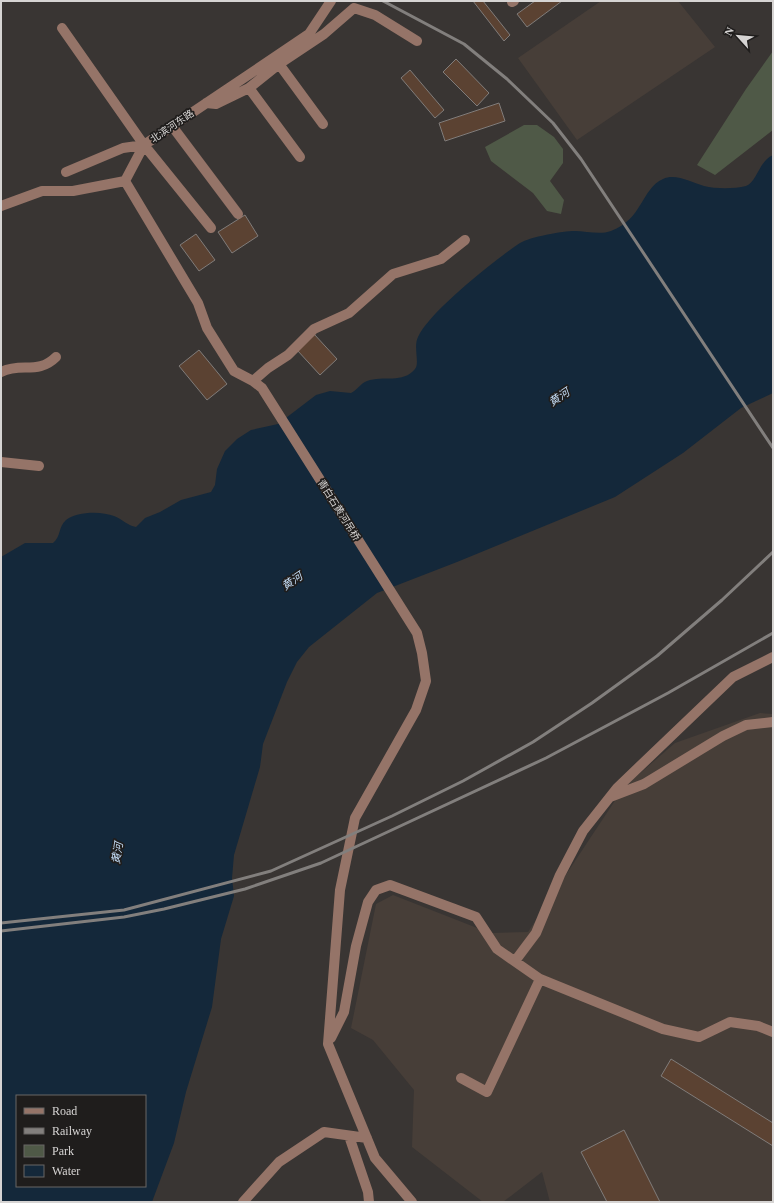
<svg xmlns="http://www.w3.org/2000/svg" width="774" height="1203" font-family="'Times New Roman','Noto Sans SC',serif">
	<style>
		.built { fill: #473e38 }
		.green { fill: #4f5947 }
		.water { fill: #14283a; fill-rule: evenodd }
		.building { fill: #5b4232; stroke: #807c7a }
		.lines { fill: none; stroke-linecap: round; stroke-linejoin: round }
		.minor { stroke: #957468; stroke-width: 10 }
		.rail { stroke: #827f7d; stroke-width: 3 }
		.labels { text-anchor: middle; dominant-baseline: central; stroke-width: 3.5; stroke-linejoin: round; paint-order: stroke }
		.street-label { font-size: 10px; fill: #d6d4d3; stroke: #1f1d1c }
		.water-label { font-size: 11px; font-style: italic; fill: #c5ddf6; stroke: #1f1d1c }
	</style>
	<rect width="100%" height="100%" fill="#393533"/>
	<path class="built" d="M601,1H678L715,47L577,140L518,58Z
		M760,713L773,714V1202H550L542,1172L503,1202H483L412,1147L414,1090L373,1040L351,1028L376,904L393,895L490,933L528,932L624,787L675,743Z"/>
	<path class="green" d="M773,51V130L715,175L697,165L746,89Z
		M524,125H537L554,137L563,149V163L550,181L564,200L561,214L547,211L533,193L491,161L485,147Z"/>
	<path class="water" d="M773,155V393L741,408L683,453L615,497L457,562L377,593L309,647L297,662L287,682L263,744L260,767L234,855L232,878L234,896L221,939L212,1007L186,1092L174,1143L152,1202H1V557L25,543H53C61,537 58,527 66,520C77,511 102,511 114,516C122,519 128,526 136,527L145,518L160,512L181,500L211,492L215,485L217,469L225,451L237,439L251,430L278,424L316,395L330,391L351,393C357,390 361,383 367,381C383,375 403,384 415,369C420,363 413,347 418,337C430,311 495,260 520,243C530,237 562,231 575,231C586,231 600,235 611,231C643,219 641,189 663,179C676,173 692,183 704,186C716,189 734,189 746,186C757,182 759,161 773,155ZM17,1096H145V1186H17Z"/>
	<path class="building" d="M473,1H483L510,35L504,41Z
		M535,1H562L527,27L517,14Z
		M456,59L489,93L477,106L443,72Z
		M410,70L444,110L435,118L401,78Z
		M499,103L505,121L445,141L439,123Z
		M245,215L258,236L232,253L218,232Z
		M196,234L215,260L199,271L180,245Z
		M314,334L337,359L320,375L297,350Z
		M199,350L227,384L207,400L179,366Z
		M671,1059L773,1123V1146L661,1076Z
		M624,1130L660,1202H607L581,1152Z"/>
	<g class="lines">
		<path class="minor" d="M512,2L514,1
			M62,28L144,145L211,228
			M279,64L323,124
			M249,88L300,157
			M206,103L216,104L249,88L279,64L324,34L354,8L375,15L417,41
			M172,126L238,214
			M66,172L123,148L144,145
			M125,181L198,303L207,328L234,371L253,381L262,388L417,633L422,653L426,681L416,710L355,818L340,890L328,1044L375,1158L412,1202
			M1,206L42,191H73L125,181L144,145L309,34L331,1
			M1,372C21,362 38,375 56,357
			M253,381L268,368L288,355L314,329L349,313L393,274L441,259L465,240
			M1,462L39,466
			M610,797L644,784L723,736L746,725L773,722
			M515,961L536,933L560,875L583,831L617,788L733,677L773,657
			M331,1038L344,1012L356,946L368,902L376,890L390,885L476,917L497,949L540,979L663,1029L699,1037L730,1022L758,1026L773,1032
			M461,1078L487,1092L540,979
			M349,1136L368,1192L369,1202
			M243,1202L279,1162L324,1132L367,1138"/>
		<path class="rail" d="M383,1L464,44L507,79L553,123L581,159L773,448
			M1,923L124,910L271,871L392,816L463,781L533,742L592,703L657,656L722,600L773,552
			M1,931L124,917L164,909L245,889L321,863L546,758L668,693L773,633"/>
	</g>
	<g class="labels">
		<g class="street-label">
			<text transform="translate(172 126) rotate(-34)">北滨河东路</text>
			<text transform="translate(339 510) rotate(58)">青白石黄河吊桥</text>
		</g>
		<g class="water-label">
			<text transform="translate(559 397) rotate(-34)">黄河</text>
			<text transform="translate(292 581) rotate(-34)">黄河</text>
			<text transform="translate(117 853) rotate(-81)">黄河</text>
		</g>
	</g>
	<rect width="774" height="1203" fill="none" stroke="#d6d4d3" stroke-width="4"/>
	<rect x="16" y="1095" width="130" height="92" fill="#1f1d1c" stroke="#686665"/>
	<rect x="24" y="1108" width="20" height="6" fill="#957468" stroke="#686665"/>
	<text x="52" y="1115" font-size="12" fill="#d6d4d3">Road</text>
	<rect x="24" y="1128" width="20" height="6" fill="#827f7d" stroke="#686665"/>
	<text x="52" y="1135" font-size="12" fill="#d6d4d3">Railway</text>
	<rect x="24" y="1145" width="20" height="12" fill="#4f5947" stroke="#686665"/>
	<text x="52" y="1155" font-size="12" fill="#d6d4d3">Park</text>
	<rect x="24" y="1165" width="20" height="12" fill="#14283a" stroke="#686665"/>
	<text x="52" y="1175" font-size="12" fill="#d6d4d3">Water</text>
	<g transform="translate(738 36) rotate(297)" stroke="#1f1d1c" stroke-width="3" paint-order="stroke">
	<path d="M0-3L7 15L0 10L-7 15Z" fill="#d6d4d3"/>
	<text y="-6" font-size="11" font-weight="bold" text-anchor="middle" fill="#d6d4d3">N</text>
	</g>
</svg>
